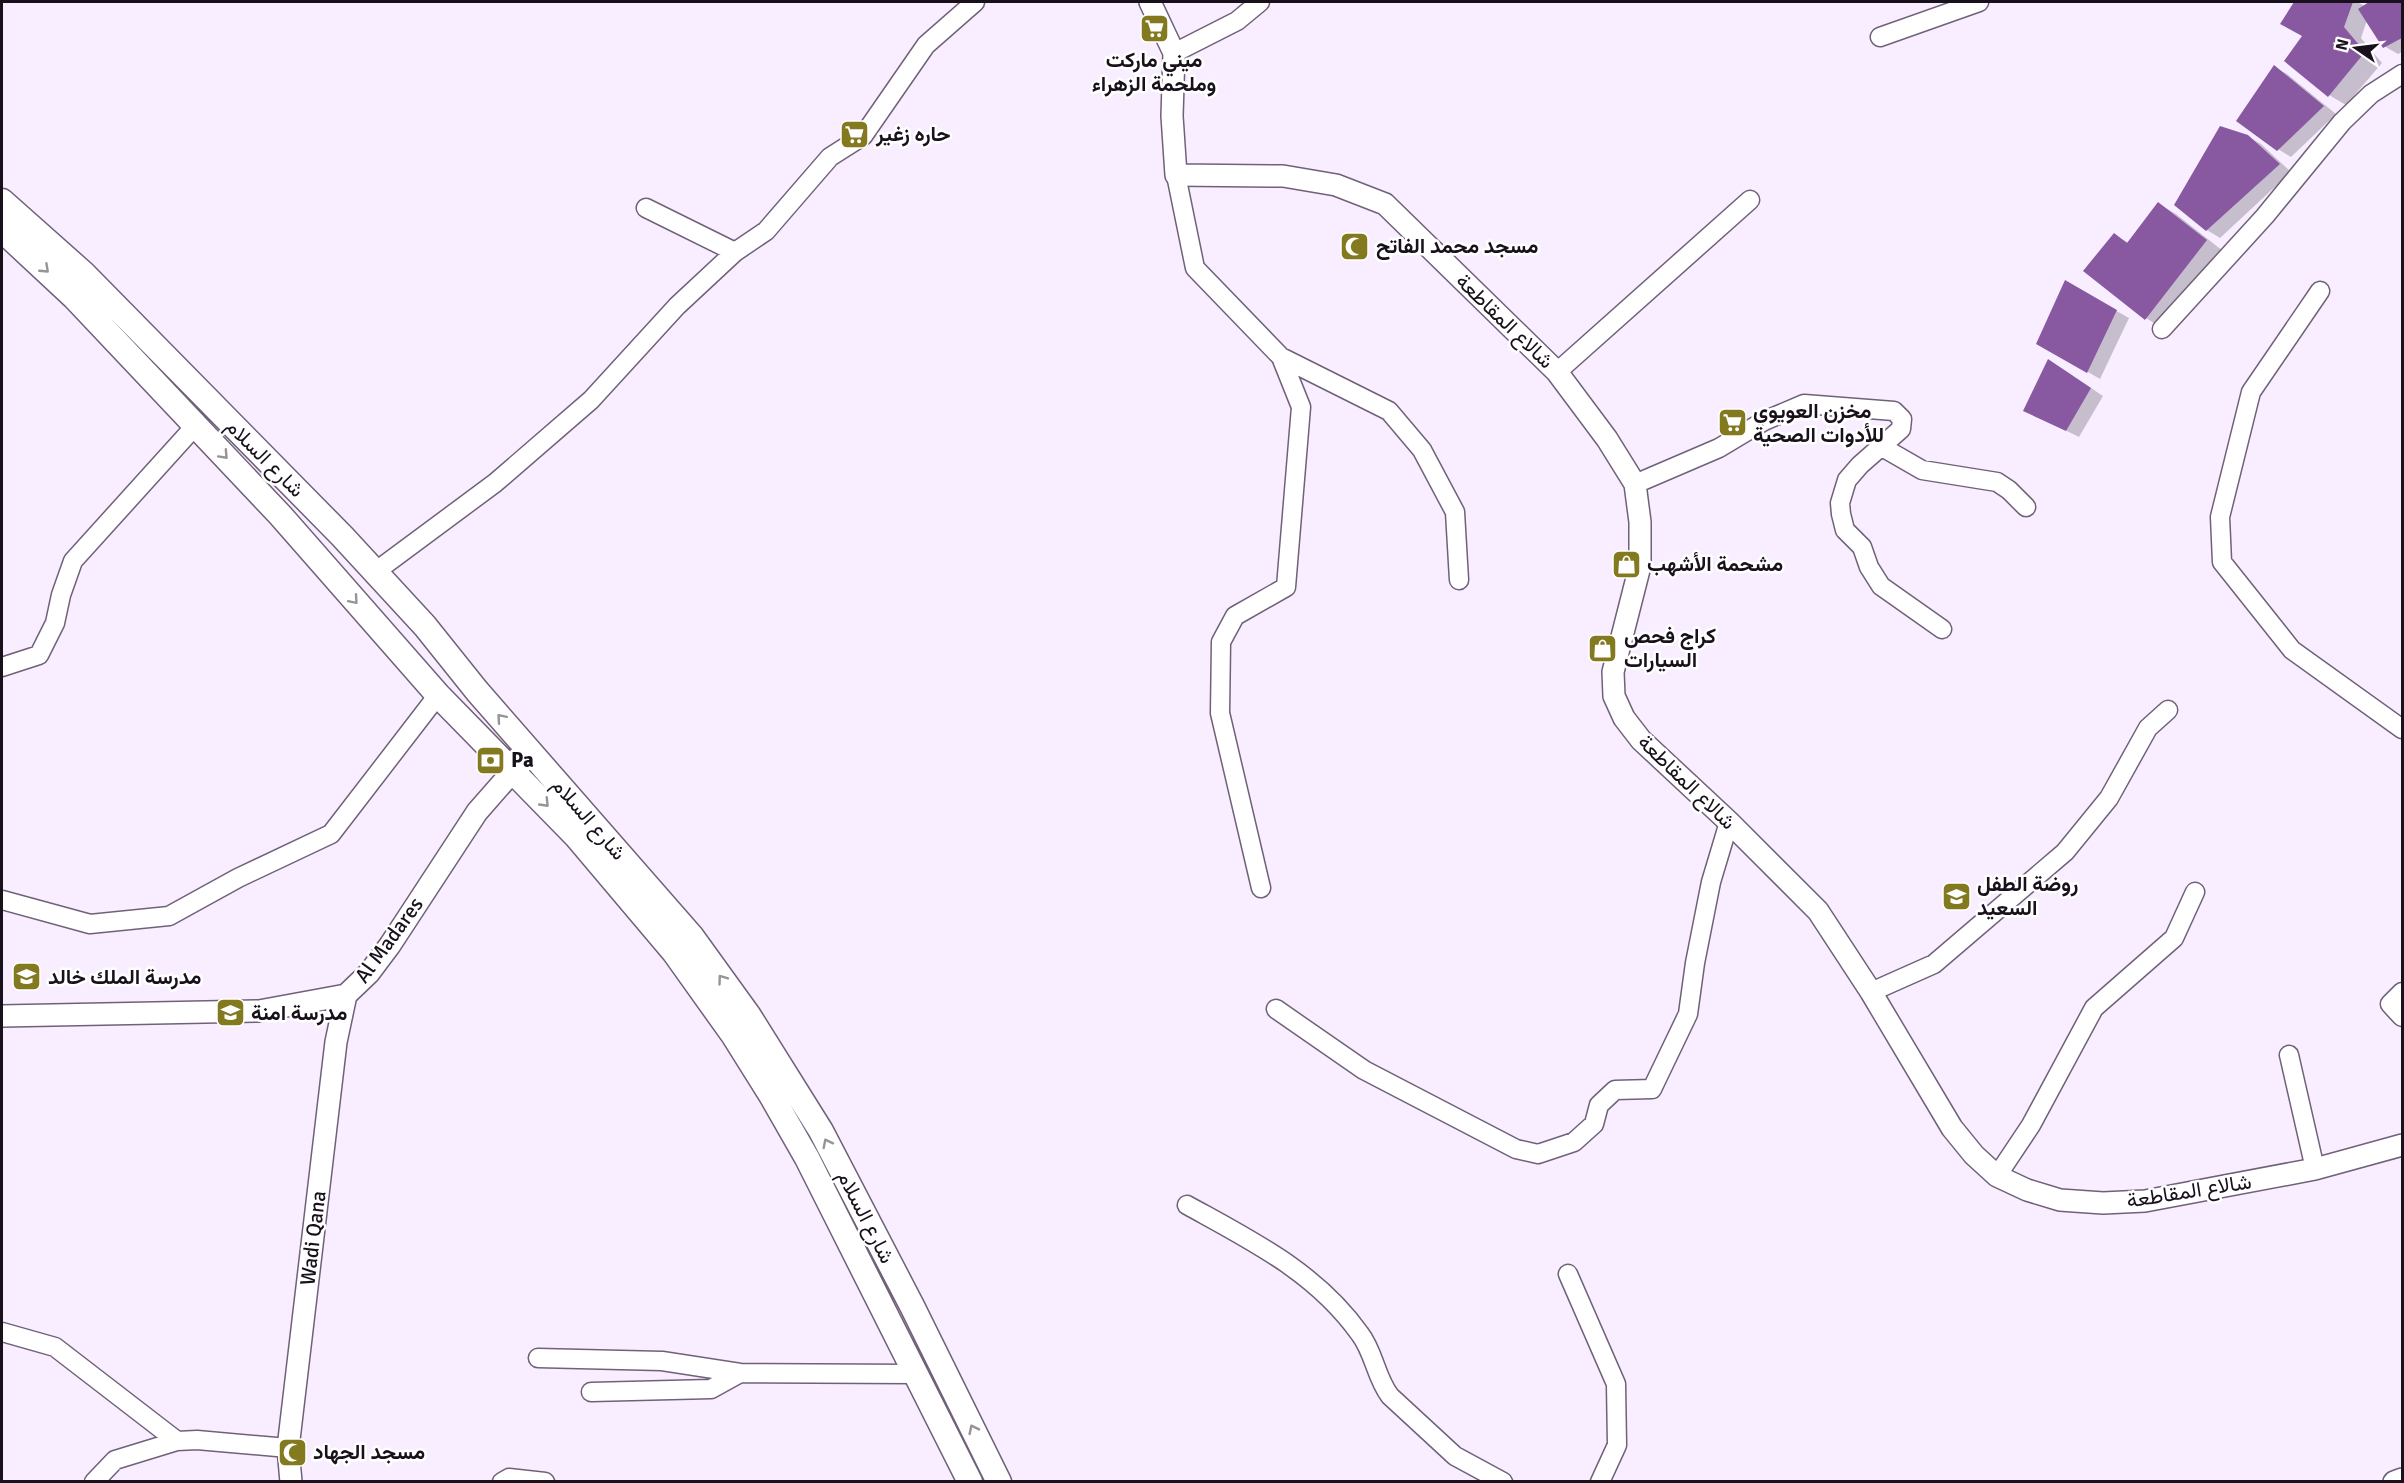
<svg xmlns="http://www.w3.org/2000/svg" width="2404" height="1483" font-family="Signika,Vazirmatn,sans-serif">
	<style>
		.shadow { fill: #0003 }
		.building { fill: #8859a0 }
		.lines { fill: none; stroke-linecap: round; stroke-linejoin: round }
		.minor-casing { stroke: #706179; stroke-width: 21 }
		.tertiary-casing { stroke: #706179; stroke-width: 24 }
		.secondary-casing { stroke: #706179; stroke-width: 27 }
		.minor { stroke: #fff; stroke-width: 18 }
		.tertiary { stroke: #fff; stroke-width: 21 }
		.secondary { stroke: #fff; stroke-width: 24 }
		.oneway { stroke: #979498 }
		.labels { text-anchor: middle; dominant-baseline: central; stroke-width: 5; stroke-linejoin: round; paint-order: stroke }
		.poi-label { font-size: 21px; font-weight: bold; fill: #18111b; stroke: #fff; text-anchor: start }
		.street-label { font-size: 21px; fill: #18111b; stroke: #fff }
	</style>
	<rect width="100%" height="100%" fill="#f8eeff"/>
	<path class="shadow" d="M2296,2H2357L2365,6L2371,2H2402V52L2398,54L2384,46L2367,20L2361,38L2382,63L2346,105L2329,95L2304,36L2282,23Z
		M2274,67L2287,74L2336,114L2291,157L2278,149Z
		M2247,136L2261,144L2291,172L2220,238L2207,230Z
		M2159,204L2176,214L2223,251L2163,329L2146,318L2114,235L2129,243Z
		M2065,282L2129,318L2100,379L2038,343Z
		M2061,368L2103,396L2079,437L2038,417Z"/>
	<path class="building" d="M2294,2H2353L2344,27L2365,52L2328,97L2284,61L2302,36L2280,24Z
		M2369,2H2402V38L2383,48L2358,9Z
		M2274,65L2324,106L2277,151L2236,121Z
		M2220,126L2248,135L2280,164L2206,231L2174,205Z
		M2158,202L2207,240L2145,320L2083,271L2114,233L2127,243Z
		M2065,280L2117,310L2087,373L2036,344Z
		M2048,359L2091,388L2066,431L2023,411Z"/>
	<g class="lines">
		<defs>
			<path id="minor" d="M1880,37L1979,2
				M1174,53L1237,21L1260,2
				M1176,175L1195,268L1281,357L1301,407L1286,587L1235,616L1221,642L1220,713L1261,888
				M646,208L735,252
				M2320,291L2251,392L2220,517L2222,562L2292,650L2402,729
				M2162,329L2265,216L2342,122L2371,94L2402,74
				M1281,357L1389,411L1422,450L1455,512L1459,580
				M1557,372L1750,200
				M1882,447L1922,470L1997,482L2009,490L2026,507
				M1635,484L1719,448L1764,421L1804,404L1894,411L1902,419L1901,429L1860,465L1847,480L1840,503L1841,514L1845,530L1862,547L1869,567L1881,586L1942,629
				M375,572L495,483L591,400L677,306L735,252L766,231L830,157L863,136L926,45L975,2
				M2,667L39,655L55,623L61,595L73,561L196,425
				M2,900L90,924L169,916L238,878L331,834L438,695
				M1871,992L1934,964L2065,852L2109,798L2148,728L2168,710
				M2402,992L2390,1004L2402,1017
				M1276,1009L1364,1070L1516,1149L1538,1154L1574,1142L1594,1124L1599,1105L1615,1090L1652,1089L1688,1014L1695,963L1711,882L1729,822
				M2289,1055L2315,1169
				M1997,1176L2031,1125L2094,1008L2174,938L2195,892
				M1187,1205C1252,1241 1316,1272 1360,1334C1374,1352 1376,1378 1390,1396L1455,1456L1503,1482
				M1568,1274L1616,1384L1617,1445L1600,1482
				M2,1332L55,1347L177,1441
				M538,1358L662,1361L740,1373L915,1374
				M591,1392L711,1389L740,1373
				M94,1482L115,1460L177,1441L197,1440L288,1448
				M502,1482L509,1478L545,1482"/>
			<path id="tertiary" d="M1150,2L1174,53L1172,116L1176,175L1283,176L1336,185L1385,204L1557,372L1607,439L1635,484L1640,522V566L1613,672L1614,696L1624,718L1641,740L1729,822L1818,911L1871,992L1952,1128L1974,1155L1997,1176L2027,1190L2060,1200L2103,1203L2145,1201L2315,1169L2402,1145
				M2,1016L259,1011L346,995L369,973L390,945L477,812L513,771L532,754
				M291,1482L288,1448L336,1042L346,995
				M2394,1482L2402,1479"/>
			<path id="secondary" d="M2,201L83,273L342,536L425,626L477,691L692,937L749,1016L821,1131L912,1306L999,1482
				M2,230L74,297L281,516L438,695L576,836L674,952L734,1036L771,1095L807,1158L970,1482"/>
		</defs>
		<use href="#minor" class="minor-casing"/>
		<use href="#tertiary" class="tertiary-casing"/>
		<use href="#secondary" class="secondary-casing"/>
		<use href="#minor" class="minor"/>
		<use href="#tertiary" class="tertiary"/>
		<use href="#secondary" class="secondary"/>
	</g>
	<defs><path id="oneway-chevron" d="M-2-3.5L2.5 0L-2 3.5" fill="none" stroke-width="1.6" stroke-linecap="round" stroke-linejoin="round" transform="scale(1.5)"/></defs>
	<g class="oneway">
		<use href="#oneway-chevron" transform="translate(45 269) rotate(43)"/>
		<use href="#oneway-chevron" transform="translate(224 455) rotate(47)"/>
		<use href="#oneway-chevron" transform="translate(354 600) rotate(49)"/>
		<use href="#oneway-chevron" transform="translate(501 718) rotate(-131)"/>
		<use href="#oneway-chevron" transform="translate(545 803) rotate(46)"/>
		<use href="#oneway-chevron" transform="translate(722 979) rotate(-126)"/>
		<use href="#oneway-chevron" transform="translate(827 1143) rotate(-117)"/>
		<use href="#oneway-chevron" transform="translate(973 1429) rotate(-116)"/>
	</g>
	<defs>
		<symbol id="supermarket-square" viewBox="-11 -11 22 22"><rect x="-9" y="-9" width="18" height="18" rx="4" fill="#837a20" stroke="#fff"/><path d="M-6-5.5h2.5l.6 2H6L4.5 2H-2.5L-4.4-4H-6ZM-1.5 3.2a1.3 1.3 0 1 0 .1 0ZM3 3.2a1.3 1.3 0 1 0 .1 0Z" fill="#fff"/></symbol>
		<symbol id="mosque-square" viewBox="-11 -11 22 22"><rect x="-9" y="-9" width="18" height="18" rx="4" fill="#837a20" stroke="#fff"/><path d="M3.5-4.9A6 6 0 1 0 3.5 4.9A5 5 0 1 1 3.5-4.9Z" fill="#fff"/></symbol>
		<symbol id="shop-square" viewBox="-11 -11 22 22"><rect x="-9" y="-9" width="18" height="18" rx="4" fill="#837a20" stroke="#fff"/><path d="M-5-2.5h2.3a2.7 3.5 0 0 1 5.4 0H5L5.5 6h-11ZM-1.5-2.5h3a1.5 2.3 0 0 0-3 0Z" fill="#fff"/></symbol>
		<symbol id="bank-square" viewBox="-11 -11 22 22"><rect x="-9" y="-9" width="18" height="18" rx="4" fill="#837a20" stroke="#fff"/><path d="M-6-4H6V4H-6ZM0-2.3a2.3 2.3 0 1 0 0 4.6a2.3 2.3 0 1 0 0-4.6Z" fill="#fff"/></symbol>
		<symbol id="school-square" viewBox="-11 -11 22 22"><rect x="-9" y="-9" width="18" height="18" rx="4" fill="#837a20" stroke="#fff"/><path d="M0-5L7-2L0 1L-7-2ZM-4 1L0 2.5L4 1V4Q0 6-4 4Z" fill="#fff"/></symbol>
	</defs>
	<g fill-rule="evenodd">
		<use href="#supermarket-square" x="1138" y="12" width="33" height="33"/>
		<use href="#supermarket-square" x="838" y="118" width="33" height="33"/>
		<use href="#mosque-square" x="1338" y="230" width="33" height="33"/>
		<use href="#supermarket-square" x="1716" y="406" width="33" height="33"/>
		<use href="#shop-square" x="1610" y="548" width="33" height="33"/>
		<use href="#shop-square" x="1586" y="632" width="33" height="33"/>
		<use href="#bank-square" x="474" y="744" width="33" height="33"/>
		<use href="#school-square" x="1940" y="880" width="33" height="33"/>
		<use href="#school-square" x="10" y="960" width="33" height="33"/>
		<use href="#school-square" x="214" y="996" width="33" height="33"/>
		<use href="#mosque-square" x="276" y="1436" width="33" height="33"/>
	</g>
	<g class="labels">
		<g class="poi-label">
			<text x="1154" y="60" text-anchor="middle">ميني ماركت<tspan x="1154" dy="24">وملحمة الزهراء</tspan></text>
			<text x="876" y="134">حاره زغير</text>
			<text x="1376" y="246">مسجد محمد الفاتح</text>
			<text x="1753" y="411">مخزن العويوي<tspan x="1753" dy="24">للأدوات الصحية</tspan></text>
			<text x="1647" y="564">مشحمة الأشهب</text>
			<text x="1624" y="636">كراج فحص<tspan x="1624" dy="24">السيارات</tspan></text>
			<text x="511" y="760">Pa</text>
			<text x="1977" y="884">روضة الطفل<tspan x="1977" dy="24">السعيد</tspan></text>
			<text x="48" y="977">مدرسة الملك خالد</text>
			<text x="251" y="1013">مدرسة امنة</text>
			<text x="313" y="1452">مسجد الجهاد</text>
		</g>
		<g class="street-label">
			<text transform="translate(1505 321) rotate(44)">شالاع المقاطعة</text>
			<text transform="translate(265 458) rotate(45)">شارع السلام</text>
			<text transform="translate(1687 782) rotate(44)">شالاع المقاطعة</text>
			<text transform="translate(589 819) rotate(49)">شارع السلام</text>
			<text transform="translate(389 940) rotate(-54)">Al Madares</text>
			<text transform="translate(2189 1191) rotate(-9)">شالاع المقاطعة</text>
			<text transform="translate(866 1217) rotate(63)">شارع السلام</text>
			<text transform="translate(313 1238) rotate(-83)">Wadi Qana</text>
		</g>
	</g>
	<rect width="2404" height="1483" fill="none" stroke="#18111b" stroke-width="6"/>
	<g transform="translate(2356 48) rotate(284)" stroke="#ffffff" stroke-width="4.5" paint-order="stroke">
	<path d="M0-4.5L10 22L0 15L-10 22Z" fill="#18111b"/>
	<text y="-9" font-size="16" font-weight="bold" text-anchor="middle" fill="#18111b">N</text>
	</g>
</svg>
